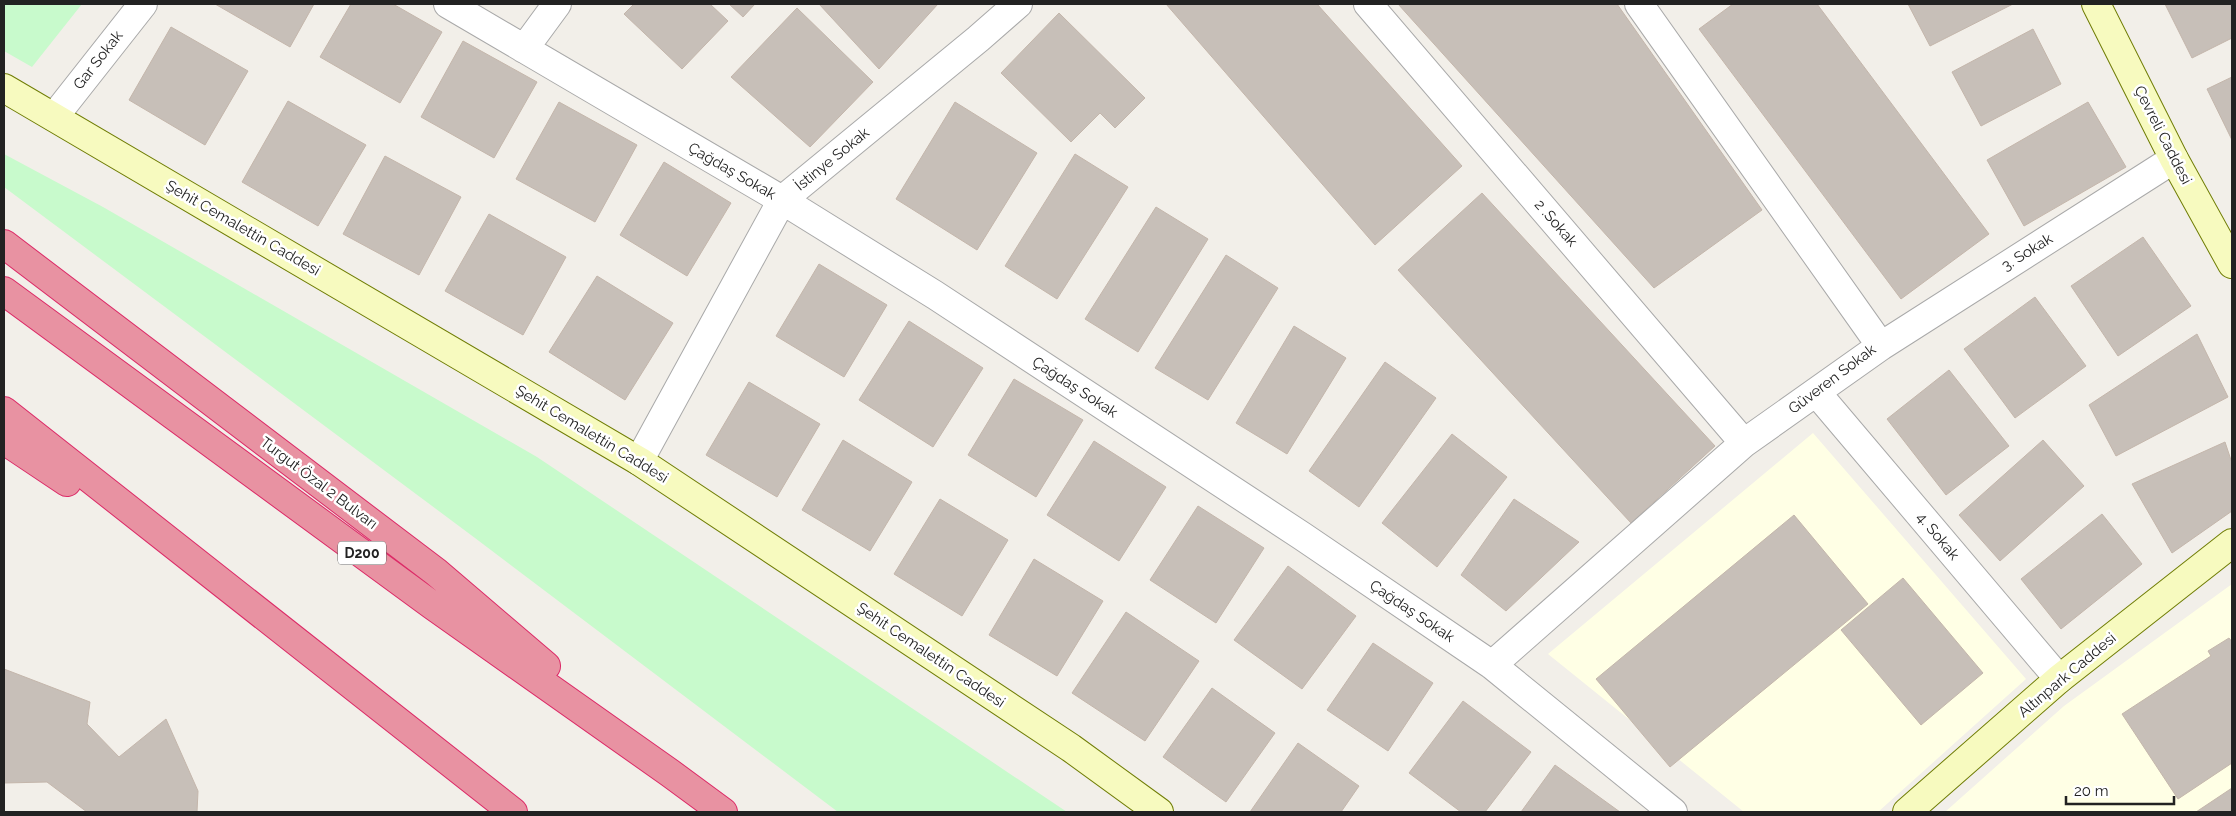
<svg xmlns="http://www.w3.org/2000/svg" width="2236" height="816" font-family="Raleway,sans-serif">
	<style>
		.education { fill: #ffffe5 }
		.park { fill: #c8facc }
		.building { fill: #c7bfb8; stroke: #c4b6ab }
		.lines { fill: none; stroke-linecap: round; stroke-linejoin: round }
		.street-casing { stroke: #a9a9a9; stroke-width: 30 }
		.secondary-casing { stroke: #707d05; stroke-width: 30 }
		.highway-casing { stroke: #dc2a67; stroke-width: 30 }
		.street { stroke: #fff; stroke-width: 28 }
		.secondary { stroke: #f7fabf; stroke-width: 28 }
		.highway { stroke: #e892a2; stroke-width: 28 }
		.labels { text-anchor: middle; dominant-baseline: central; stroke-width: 5; stroke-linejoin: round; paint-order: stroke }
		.shield { fill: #fff; stroke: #646464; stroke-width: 1 }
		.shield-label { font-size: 14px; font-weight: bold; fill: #222 }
		.street-label { font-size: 15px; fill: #222; stroke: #fff }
	</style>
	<rect width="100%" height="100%" fill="#f2efe9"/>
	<path class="education" d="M1813,433L2026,679L1878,812H1744L1548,654Z
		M2232,584V812H1945L2064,706Z"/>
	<path class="park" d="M4,4H82L32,67L4,51Z
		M4,154L103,207L537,457L1067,812H838L475,538L4,187Z"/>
	<path class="building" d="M215,4H314L290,47Z
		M351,4H393L442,32L400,103L320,57Z
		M634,4H710L728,21L682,69L624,14Z
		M729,4H755L743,17Z
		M819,4H938L879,69Z
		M1166,4H1317L1462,166L1375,245Z
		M1398,4H1617L1762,210L1654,288Z
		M1733,4H1817L1989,234L1901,299L1699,29Z
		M1908,4H2013L1930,46Z
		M2165,4H2232V38L2192,58Z
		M797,8L873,82L810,147L731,77Z
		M1059,13L1145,98L1115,128L1100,113L1071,142L1001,73Z
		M171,27L248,71L205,145L129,100Z
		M2033,29L2061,84L1981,126L1952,72Z
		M463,41L537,82L494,158L421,117Z
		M2232,77V140L2207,89Z
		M288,101L366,145L318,226L242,182Z
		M559,102L637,145L595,222L516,179Z
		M955,102L1037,153L977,250L896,199Z
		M2088,102L2126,167L2024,226L1987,160Z
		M1075,154L1128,187L1057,299L1005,266Z
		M385,156L461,197L419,275L343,234Z
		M664,162L731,203L687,276L620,235Z
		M1482,193L1715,446L1631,523L1398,270Z
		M1156,207L1208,239L1138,352L1085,319Z
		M489,214L566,257L523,335L445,291Z
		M2143,237L2191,306L2118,356L2071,286Z
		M1226,255L1278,288L1208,400L1155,368Z
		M819,264L887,305L844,377L776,336Z
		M597,276L673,323L625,400L549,352Z
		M2035,297L2086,366L2015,418L1964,349Z
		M909,321L983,368L933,447L859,400Z
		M1294,326L1346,358L1287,454L1236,423Z
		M2197,334L2228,397L2116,456L2089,405Z
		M1385,362L1436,398L1359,507L1309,471Z
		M1949,370L2009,446L1946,495L1887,419Z
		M1014,379L1083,420L1036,497L968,455Z
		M749,382L820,424L777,497L706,455Z
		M1452,434L1507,477L1437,567L1382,523Z
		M843,440L912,482L870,551L802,510Z
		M2043,440L2084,486L2000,561L1959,515Z
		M1094,441L1166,487L1119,561L1047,515Z
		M2225,442L2232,463V511L2172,553L2132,484Z
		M940,499L1008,540L962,616L894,574Z
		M1514,499L1579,542L1506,611L1461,575Z
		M1198,506L1264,548L1216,623L1150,580Z
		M2102,514L2142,564L2061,629L2021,579Z
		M1794,515L1868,604L1670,767L1596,679Z
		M1034,559L1103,601L1057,676L989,635Z
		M1288,566L1356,616L1302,689L1234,640Z
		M1903,578L1983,673L1921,725L1841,630Z
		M1126,612L1199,661L1145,741L1072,693Z
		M2229,638L2232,642V763L2178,799L2122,714L2211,656L2208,651Z
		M1373,643L1433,683L1388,751L1327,710Z
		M4,669L90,702L87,724L119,757L166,719L198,791L197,812H87L47,782L4,783Z
		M1212,688L1275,733L1226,802L1163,757Z
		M1463,701L1531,752L1485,812H1461L1409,773Z
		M1298,743L1359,786L1341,812H1250Z
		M1555,765L1620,812H1521Z
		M2232,788V812H2196Z"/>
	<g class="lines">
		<defs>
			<path id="street" d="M448,4L782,200L935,295L1302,536L1492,665L1673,812
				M1368,4L1744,443
				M1639,4L1881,346
				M524,49L557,4
				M54,117L143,4
				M1816,392L2059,679
				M639,461L782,200L978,39L1018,4
				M1492,665L1744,443L1881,346L2174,159"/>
			<path id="secondary" d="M2096,4L2174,159L2232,264
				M4,88L639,461L1071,748L1159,812
				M1907,812L2059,679L2232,543"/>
			<path id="highway" d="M4,244L436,572L546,666
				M4,291L432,605L670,773L723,812
				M4,411L513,812
				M4,440L67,482"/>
		</defs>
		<use href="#street" class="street-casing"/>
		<use href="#secondary" class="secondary-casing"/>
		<use href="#highway" class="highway-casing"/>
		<use href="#street" class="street"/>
		<use href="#secondary" class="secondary"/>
		<use href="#highway" class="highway"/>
	</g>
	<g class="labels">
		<rect class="shield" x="338" y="541.5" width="48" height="23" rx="4"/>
		<g class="shield-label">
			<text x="362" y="553">D200</text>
		</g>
		<g class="street-label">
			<text transform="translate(98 60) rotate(-52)">Gar Sokak</text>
			<text transform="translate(2163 135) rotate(63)">Çevreli Caddesi</text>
			<text transform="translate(832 159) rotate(-39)">İstinye Sokak</text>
			<text transform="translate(732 171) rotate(30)">Çağdaş Sokak</text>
			<text transform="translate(1556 223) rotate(49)">2 .Sokak</text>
			<text transform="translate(243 228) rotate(30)">Şehit Cemalettin Caddesi</text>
			<text transform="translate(2027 252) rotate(-32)">3. Sokak</text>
			<text transform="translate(1832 379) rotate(-37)">Güveren Sokak</text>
			<text transform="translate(1075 387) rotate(33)">Çağdaş Sokak</text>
			<text transform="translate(592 434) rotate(31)">Şehit Cemalettin Caddesi</text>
			<text transform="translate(319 483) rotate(37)">Turgut Özal 2 Bulvarı</text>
			<text transform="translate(1938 536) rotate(50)">4. Sokak</text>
			<text transform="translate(1412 611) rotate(34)">Çağdaş Sokak</text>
			<text transform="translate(931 655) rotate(34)">Şehit Cemalettin Caddesi</text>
			<text transform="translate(2067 675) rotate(-40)">Altınpark Caddesi</text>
		</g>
	</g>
	<rect width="2236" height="816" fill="none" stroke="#222222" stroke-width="10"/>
	<path d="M2066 796v8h108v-8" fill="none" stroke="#222222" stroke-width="2.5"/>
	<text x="2074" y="796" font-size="15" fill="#222222" stroke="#ffffff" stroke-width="4" paint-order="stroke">20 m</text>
</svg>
